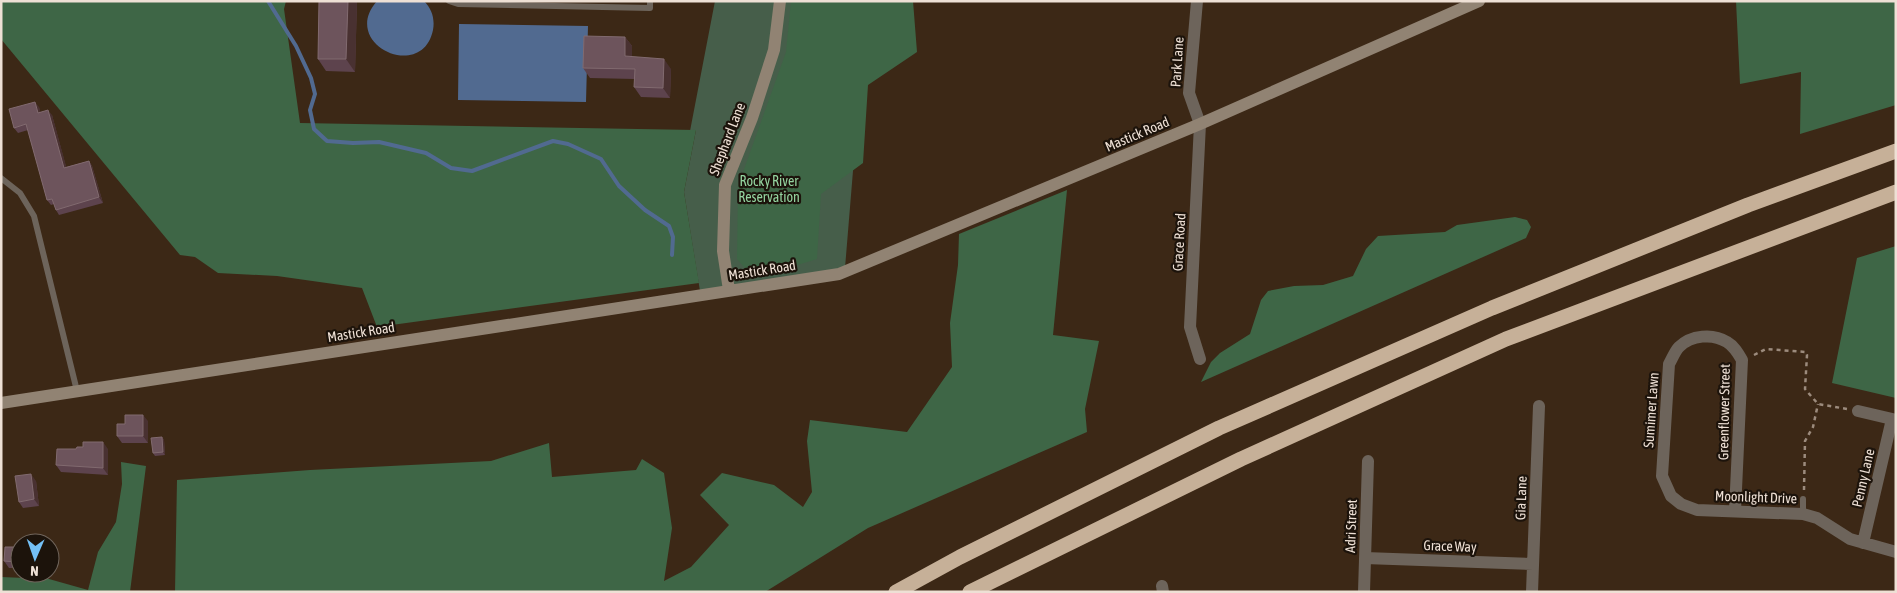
<svg xmlns="http://www.w3.org/2000/svg" width="1897" height="593" font-family="'Asap Condensed',sans-serif">
	<style>
		.green { fill: #465e4a }
		.forest { fill: #3e6646 }
		.water { fill: #516a90 }
		.lines { fill: none; stroke-linecap: round; stroke-linejoin: round }
		.stream { stroke: #516a90; stroke-width: 4 }
		.path { stroke: #9c8b7d; stroke-width: 2.5; stroke-dasharray: 4 4; stroke-linecap: butt }
		.lane { stroke: #6d645b; stroke-width: 6 }
		.street { stroke: #6d645b; stroke-width: 12 }
		.secondary { stroke: #918373; stroke-width: 12 }
		.highway { stroke: #c6b098; stroke-width: 15 }
		.wall { fill: #5d434d }
		.shaded-wall { fill: #493131 }
		.building { fill: #6d545c; stroke: #816a6f }
		.labels { text-anchor: middle; dominant-baseline: central; stroke-width: 4.5; stroke-linejoin: round; paint-order: stroke }
		.street-label { font-size: 14px; fill: #eee0d5; stroke: #1c130b }
		.park-label { font-size: 14px; fill: #94d4a0; stroke: #1c130b }
	</style>
	<rect width="100%" height="100%" fill="#3c2816"/>
	<path class="green" d="M715,1H867L845,268L700,291L684,192L696,130L690,131Z"/>
	<path class="forest" d="M1,1H286L284,9L300,123L696,130L684,192L699,283L377,327L362,288L277,276L218,273L195,257L180,255L1,39Z
		M791,1H913L917,52L868,85L863,163L821,194L817,259L768,274H750L737,259L738,186L786,52Z
		M1736,1H1896V105L1800,134L1801,72L1740,84Z
		M1067,190L1053,335L1099,341L1085,409L1087,432L868,528L765,592H175L177,480L310,470L491,461L549,443L552,477L636,470L642,459L664,473L672,528L664,581L691,567L729,525L700,495L722,473L774,485L803,507L812,492L807,441L810,420L907,432L952,367L950,323L958,265L959,234Z
		M1515,217L1527,220L1531,227L1526,238L1201,382L1211,362L1220,353L1250,334L1261,300L1268,291L1294,286L1323,285L1353,276L1366,249L1378,236L1445,232L1457,225Z
		M1896,246V398L1832,383L1857,258Z
		M121,462L146,466L130,592H1V577L49,579L88,590L98,552L116,522L122,484Z"/>
	<path class="water" d="M377,1H424C432,9 435,19 433,30C422,83 339,44 377,1Z
		M459,24L588,26L586,102L458,100Z"/>
	<g class="lines">
		<path class="stream" d="M268,1L296,46L311,78L315,94L310,110L314,129L327,141L353,143L379,142L426,153L451,168L472,171L553,141L568,144L601,159L619,186L645,210L669,226L673,237L672,255"/>
		<path class="path" d="M1754,355L1766,349L1806,352L1807,355L1805,389L1818,404L1847,409
			M1804,490L1805,441L1813,427L1818,404"/>
		<path class="lane" d="M449,1L458,4L650,8V1
			M1,178L20,193L34,216L77,391
			M1803,514V499"/>
		<path class="street" d="M1197,1L1189,93L1200,124L1190,327L1200,359
			M1858,411L1896,420
			M1735,511L1742,360C1738,353 1734,346 1727,342C1713,333 1691,335 1679,347C1675,351 1672,359 1669,364L1662,476L1671,496L1681,504L1697,510L1803,514L1817,518L1850,539L1896,552
			M1863,543L1892,419
			M1365,558L1533,564
			M1162,586L1163,592
			M1364,592L1368,461
			M1532,592L1539,406"/>
		<path class="secondary" d="M729,290L723,251L725,185L752,118L774,50L780,1
			M1,403L839,274L1200,124L1479,1"/>
		<path class="highway" d="M896,592L960,557L1219,428L1492,308L1748,205L1896,151
			M970,592L1241,459L1506,339L1896,192"/>
	</g>
	<path class="wall" d="M319,1H357L355,72L326,71L318,59Z
		M625,37L632,46V57L671,69L670,98L641,97L634,87V79L590,78L583,68Z
		M39,107L40,112L52,115L66,167L89,161L92,166L103,203L59,215L56,210L54,204L51,205L47,200L28,130L18,133L14,128Z
		M148,421V443H122L117,436L125,424Z
		M162,437L164,440L165,455L155,456L153,453Z
		M108,449V475L61,472L56,465Z
		M36,481L39,506L23,508L19,502Z
		M18,547L20,550V568H9L4,561Z"/>
	<path class="shaded-wall" d="M348,1H357L355,72L346,59Z
		M625,37L632,46V66L625,56Z
		M664,59L671,69L670,98L663,88Z
		M35,102L39,107L42,118L38,113Z
		M48,110L52,115L68,173L64,168Z
		M89,161L92,166L103,203L99,197Z
		M143,415L148,421V443L143,436Z
		M162,437L164,440L165,455L163,452Z
		M103,442L108,449V475L103,468Z
		M31,474L36,481L39,506L34,499Z
		M18,547L20,550V565L18,562Z"/>
	<path class="building" d="M319,1H348L346,59H318Z
		M584,36L625,37V56L664,59L663,88L634,87L635,69L583,68Z
		M35,102L38,113L48,110L64,168L89,161L99,197L56,210L52,199L47,200L26,124L14,128L9,109Z
		M125,415H143V436H117V424H125Z
		M162,437L163,452L153,453L151,438Z
		M83,442H103V468L56,465L57,449H76L77,447H83Z
		M31,474L34,499L19,502L15,476Z
		M5,547H18V562L4,561Z"/>
	<g class="labels">
		<g class="street-label">
			<text transform="translate(1177 62) rotate(-86)">Park Lane</text>
			<text transform="translate(1137 134) rotate(-23)">Mastick Road</text>
			<text transform="translate(727 139) rotate(-69)">Shephard Lane</text>
			<text transform="translate(1179 242) rotate(-87)">Grace Road</text>
			<text transform="translate(762 270) rotate(-9)">Mastick Road</text>
			<text transform="translate(361 332) rotate(-9)">Mastick Road</text>
			<text transform="translate(1651 410) rotate(-86)">Sumimer Lawn</text>
			<text transform="translate(1724 412) rotate(-89)">Greenflower Street</text>
			<text transform="translate(1863 478) rotate(-77)">Penny Lane</text>
			<text transform="translate(1756 497) rotate(2)">Moonlight Drive</text>
			<text transform="translate(1521 498) rotate(-88)">Gia Lane</text>
			<text transform="translate(1351 526) rotate(-88)">Adri Street</text>
			<text transform="translate(1450 546) rotate(2)">Grace Way</text>
		</g>
		<g class="park-label">
			<text x="769" y="181">Rocky River<tspan x="769" dy="16">Reservation</tspan></text>
		</g>
	</g>
	<rect width="1897" height="593" fill="none" stroke="#eee0d5" stroke-width="5"/>
	<g transform="translate(35 558) rotate(182)"><circle r="24" fill="#1c130b" stroke="#70655c"/>
	<path d="M0-4L9 19L0 12L-9 19Z" fill="#74c0f6"/>
	<text y="-8" font-size="14" font-weight="bold" text-anchor="middle" fill="#eee0d5">N</text>
	</g>
</svg>
